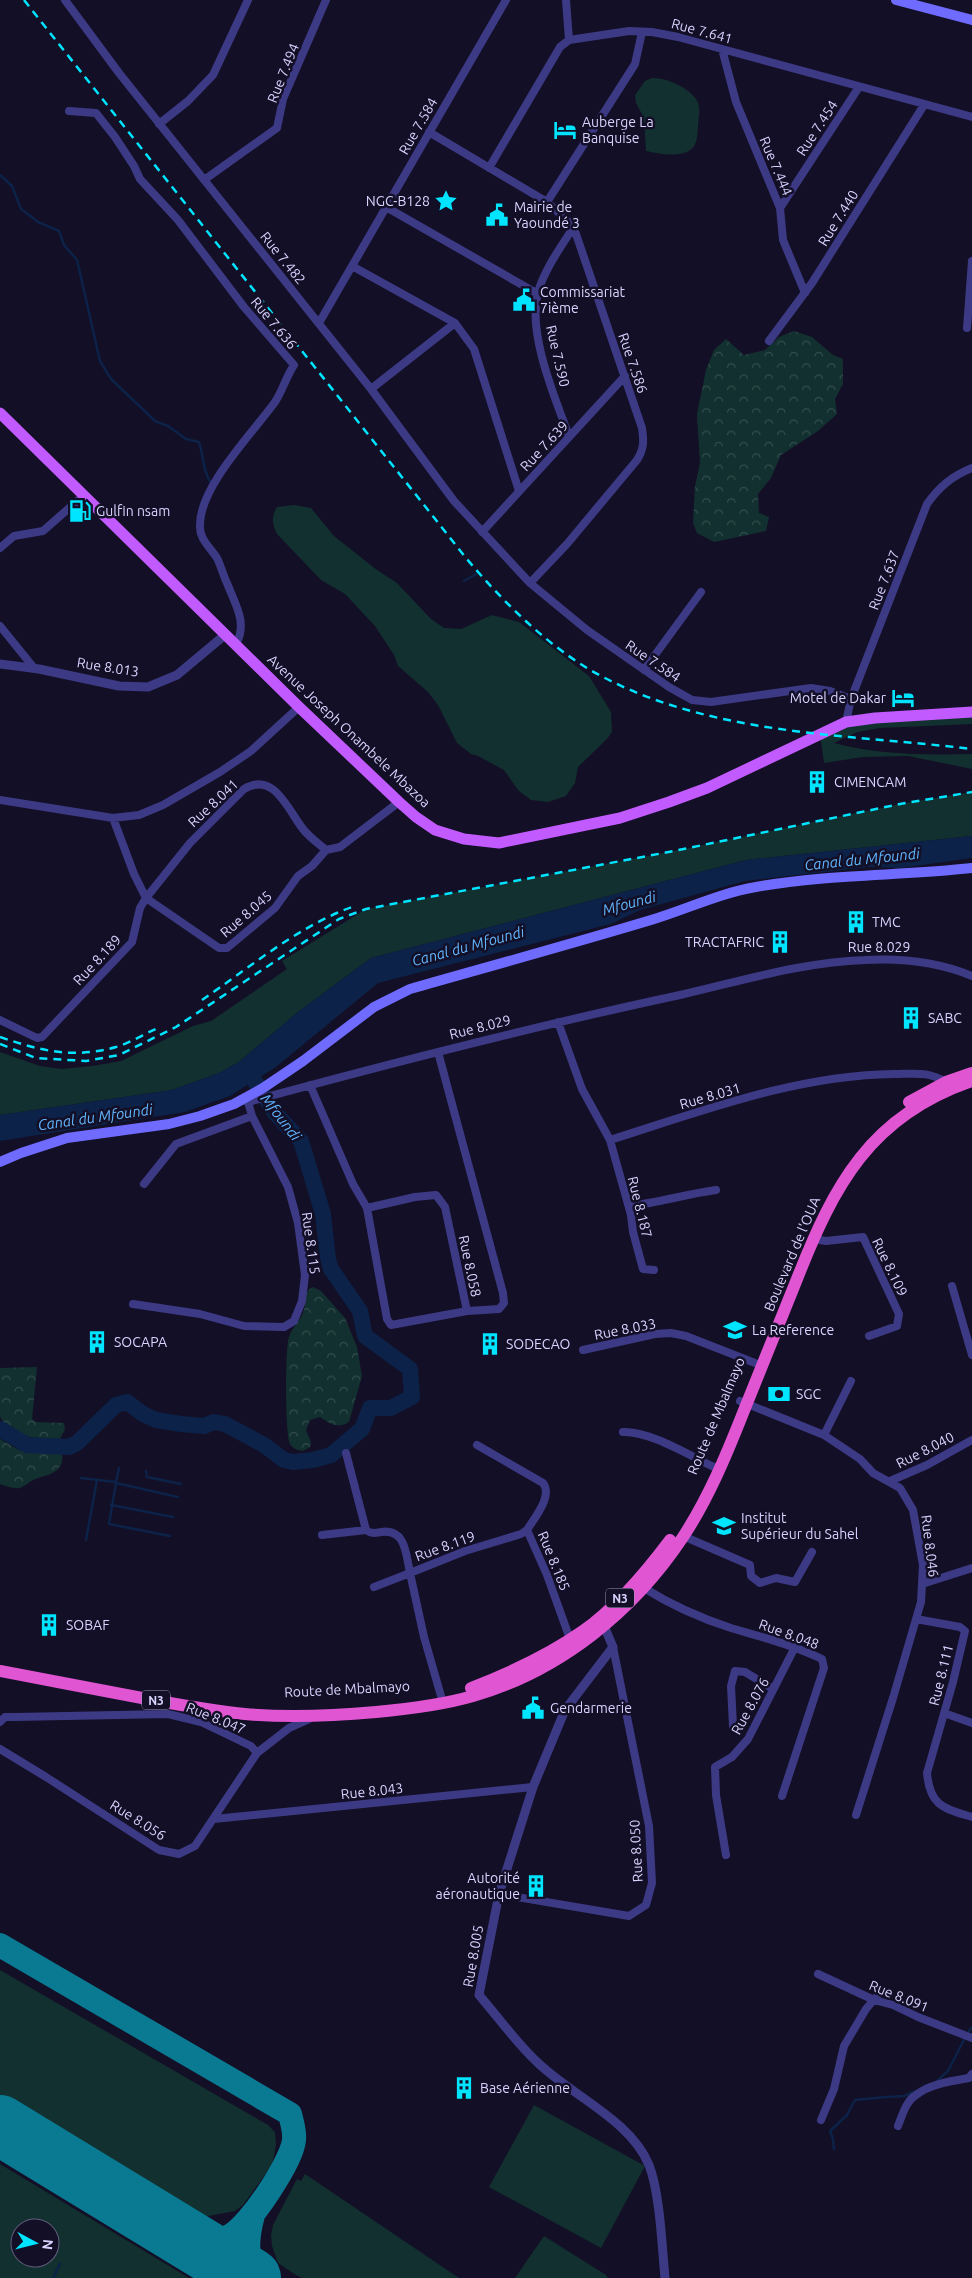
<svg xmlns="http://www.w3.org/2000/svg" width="972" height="2278" font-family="Ubuntu,sans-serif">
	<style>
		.grass { fill: #12302f; fill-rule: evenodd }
		.forest { fill: url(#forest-crowns) }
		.water { fill: #0c2248 }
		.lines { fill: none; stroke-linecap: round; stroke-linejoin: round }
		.stream { stroke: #0c2248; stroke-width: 2.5 }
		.river { stroke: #0c2248; stroke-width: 16 }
		.taxiway { stroke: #0a7a92; stroke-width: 24 }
		.runway { stroke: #0a7a92; stroke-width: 60 }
		.minor { stroke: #3d3a85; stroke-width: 8 }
		.tertiary { stroke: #3d3a85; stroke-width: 9 }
		.secondary { stroke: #6f6bff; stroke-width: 10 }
		.primary { stroke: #c25bff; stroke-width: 11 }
		.trunk { stroke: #e055d1; stroke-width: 12 }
		.rail { stroke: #00e5ff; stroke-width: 2.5; stroke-dasharray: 8 6; stroke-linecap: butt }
		.labels { text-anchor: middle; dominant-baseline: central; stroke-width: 5; stroke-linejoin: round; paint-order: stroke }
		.shield { fill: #130f26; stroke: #9e99be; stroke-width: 1 }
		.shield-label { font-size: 12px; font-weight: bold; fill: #d9d4ff }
		.street-label { font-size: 14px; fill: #d9d4ff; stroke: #130f26 }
		.poi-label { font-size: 14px; fill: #d9d4ff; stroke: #130f26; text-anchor: start }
		.water-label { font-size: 15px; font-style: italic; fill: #62b6ff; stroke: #130f26 }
	</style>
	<defs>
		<pattern id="forest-crowns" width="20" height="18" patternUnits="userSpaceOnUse" patternTransform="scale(1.25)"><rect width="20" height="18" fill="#12302f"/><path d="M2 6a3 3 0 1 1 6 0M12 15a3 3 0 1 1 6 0" fill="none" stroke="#344d4e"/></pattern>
	</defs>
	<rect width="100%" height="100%" fill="#130f26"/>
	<path class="grass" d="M652,78C666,77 693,89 698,103C701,110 698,120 698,127C697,133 698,140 694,146C686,159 659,154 646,151L644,118L636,103L635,95L645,81Z
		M294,505L311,508L334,536L377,570L397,583L431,619L444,628L461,629L492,615L519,622L589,676L611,712L612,732L607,739L578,767L575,783L566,796L548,802L531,800L518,790L504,770L478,756L471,754L457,743L438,705L428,692L398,666L394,655L375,626L345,594L321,580L277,534C272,524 271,517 277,507Z
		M972,712V724L880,728L857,732L834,743C879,755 926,755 972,754V769L908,756L863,757L824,763L820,734L834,727Z
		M972,792V836L746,860L371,958L298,1012L239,1062L219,1073L172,1090L0,1115V1052L40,1066L62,1069L92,1066L121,1061L193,1026L211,1021L287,969L282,961L366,909L674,851L900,804Z
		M0,1970L268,2125L275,2132L276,2145L272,2165L243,2205L235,2211L203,2217L0,2096Z
		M534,2105L645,2166L601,2248L489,2187Z
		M0,2164L189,2278H0ZM20,2228H50V2258H20Z
		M305,2174L459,2278H302L296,2275L278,2263L272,2246L271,2235L273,2225L297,2179L301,2181Z
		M544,2236L606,2275L608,2278H515Z"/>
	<path class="forest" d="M794,331L812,337L833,355L843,359V384L835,399L837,414L818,431L781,455L771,478L758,494L759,513L769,517L766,531L714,542L697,533L693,523L695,486L700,463L697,414L706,370L714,350L726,339L744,355L765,350L779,337Z
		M313,1287L321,1291L345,1318L357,1347L362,1376L349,1422C338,1429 330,1424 320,1417L310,1420L306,1430L311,1442L310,1447L303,1451C298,1450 293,1449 290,1444C285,1435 285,1348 289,1337C292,1327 301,1321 304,1310C306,1303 304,1290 313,1287Z
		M37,1367L32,1419L36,1422L64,1423L65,1430L59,1440C43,1443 5,1433 0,1416C0,1406 0,1379 0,1368Z
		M0,1439L19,1450L62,1454C65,1474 45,1475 33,1480C28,1482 25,1487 19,1488C13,1489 6,1486 0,1484Z"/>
	<path class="water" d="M972,836V858L901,868L869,867L745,881L640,910L611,924L378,983L276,1067L230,1096L185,1112L0,1141V1115L172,1090L219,1073L239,1062L298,1012L371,958L746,860Z"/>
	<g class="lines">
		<path class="stream" d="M0,175L12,186L21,209L38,222L59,231L64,245L77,260L100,361L111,379L155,421L168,426L186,439L199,442C204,456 202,470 211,483
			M464,581L476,574
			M146,1471L147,1477L181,1484
			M81,1478L116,1482L119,1468
			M111,1505L173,1517
			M170,1536L109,1524L116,1483L178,1497
			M86,1540L97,1480
			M969,2031L972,2027
			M935,2083L948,2071L966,2036
			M886,2097L904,2096L916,2091
			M834,2149L833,2139L830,2131L847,2115L855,2100L885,2097
			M53,2278L60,2264"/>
		<path class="river" d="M0,1429L27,1445L69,1447L77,1443L116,1405L127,1402L143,1414L156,1420L181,1424L204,1426L214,1422L225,1424L264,1445L284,1460L293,1462L313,1460L331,1455L362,1429L370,1408H391L412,1397L410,1369L365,1336L360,1311L331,1269L328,1259L323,1214L301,1141L275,1113L249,1072L257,1065"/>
		<path class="taxiway" d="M0,1945L290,2114C292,2123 295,2131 294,2140C292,2161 250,2225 231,2235C220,2242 203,2241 190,2241
			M253,2215C247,2237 245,2257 257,2278"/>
		<path class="runway" d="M0,2125L251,2278"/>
		<path class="minor" d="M65,0L119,73L371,389L454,501L530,583L587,630L669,687L692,700L711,702L811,688L830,691L851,699
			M566,0L569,40
			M722,49L736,102L780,208L783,240L805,293
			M69,111L96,113L115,137L134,166L140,179L178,220L244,307L294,365C286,377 282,392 275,402C252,434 200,486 200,525C199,539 210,547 217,558C221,566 223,575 227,583C235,604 248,623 236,644
			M159,124L188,101L213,75L248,0
			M429,132L547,202L570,223L576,234L642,428C644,441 644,449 637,460L567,544L530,583
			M489,168L560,47L569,40L629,31L652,32L678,37L972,117
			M204,180L277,128L283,99L326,0
			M547,202L635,64L642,32
			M386,207L538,294
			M780,208L859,87
			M352,266L455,323L474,349L519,491
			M319,323L506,0
			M967,328L972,261
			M769,341L812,283L924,105
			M371,389L455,323
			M569,436C555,398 527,333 538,292C545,269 560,248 573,228
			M482,532L625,376
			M0,548L14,536L43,531L84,495
			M0,626L34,668
			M644,670L701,592
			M846,722L851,699L927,504C939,487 952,476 972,468
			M0,800L113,818L139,815L163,805L220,772L251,751L299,707
			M326,850L312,866L298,876L275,908L227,948H219L146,898L190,843L244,789C274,771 288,810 303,829C309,837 318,843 326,850L340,847L399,802
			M0,1020L37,1038L42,1037L132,942L140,908L146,898L134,874L113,818
			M558,1022L582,1089L610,1140C702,1111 797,1075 894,1074C915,1074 928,1071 946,1082
			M310,1085L353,1184L367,1208L415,1197L436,1195L445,1207L467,1311L499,1309L504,1303L503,1293L438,1052
			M241,1100L248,1102C391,1063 535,1026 680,995C741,981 802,962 865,960C902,958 938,962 972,976
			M610,1140L631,1215L633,1232L643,1269L654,1270
			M144,1184L176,1144L252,1116
			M629,1206C658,1203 686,1194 716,1190
			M367,1208L387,1319L391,1325L467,1311
			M813,1239L826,1241L863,1237L899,1314L897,1326L869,1336
			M952,1286L972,1355
			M133,1304L200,1314L244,1326L284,1327L294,1321L302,1301L305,1275L298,1223L288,1187L252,1116L248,1102
			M583,1350L655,1334L671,1333L686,1336L755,1363
			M740,1401L824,1435L860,1459L873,1473L900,1488L913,1510L923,1565L921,1602L893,1698L856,1815
			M623,1432C650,1431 688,1455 714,1467
			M824,1435L851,1381
			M477,1445L543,1483C553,1496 535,1517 527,1530L547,1575L570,1639
			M346,1453L366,1530C371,1534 375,1533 381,1532C406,1528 406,1555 410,1573L374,1587
			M890,1481L927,1465L972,1440
			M322,1535L366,1530
			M683,1536L750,1565L751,1576L760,1583L776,1578L795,1582L812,1552
			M922,1584L972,1568
			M644,1588C671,1605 700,1618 731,1628C762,1637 793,1645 822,1659L824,1668L782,1796
			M916,1619L960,1627L965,1631L953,1682L927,1773C930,1806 943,1808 972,1817
			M441,1696L424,1637L410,1573L465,1551L521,1534L527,1530
			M944,1713L972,1723
			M0,1722L5,1717H15L168,1714L201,1722L251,1746L257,1753L289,1728L309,1719
			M733,1726L731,1686L735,1671L745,1672L773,1689
			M0,1749L46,1777L159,1850L179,1854L195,1846L257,1753
			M214,1819L533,1787
			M726,1855L716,1795L715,1767L732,1757L748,1739L795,1647
			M499,1894L629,1916L646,1905L652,1883L649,1826L613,1647
			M818,1974L874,2000L893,2005L918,2017L972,2038
			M821,2120L834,2089L844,2046L866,2009L878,1995
			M898,2126C902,2116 906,2101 916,2095C930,2084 952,2081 969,2078L972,2074"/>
		<path class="tertiary" d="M0,664L39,669L119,686L148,687L177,675L226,634
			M604,1626L613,1647L565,1710L533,1787L499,1894L479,1995C498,2017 515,2041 536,2061C570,2095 630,2119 649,2165C660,2193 662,2247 665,2278"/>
		<path class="secondary" d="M896,0L972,20
			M0,1162L21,1153L67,1138L169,1124L200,1116L234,1104L263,1088L303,1061L374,1007L410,989C491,966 571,944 651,920C687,909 720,893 756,887C827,874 900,876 972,868"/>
		<path class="primary" d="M0,413L299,707L399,802L416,817L435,830L464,839L499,843L620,818L669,802L707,788L846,722L875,718L972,712"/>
		<path class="trunk" d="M909,1102L946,1082L972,1073
			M0,1671C47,1680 95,1689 142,1698C176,1704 211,1711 245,1714C289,1718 332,1716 376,1712C409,1709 442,1705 473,1696C560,1671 634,1611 683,1537C708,1499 726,1456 743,1413C761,1369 779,1324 797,1279C834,1185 870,1116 972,1081
			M471,1688C510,1673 549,1655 583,1631C617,1607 646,1572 670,1540"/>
		<path class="rail" d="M24,0L466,558C503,602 551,650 603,677C716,736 848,734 972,749
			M202,1000C249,968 301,924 355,906
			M0,1037C41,1051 73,1059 116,1047C130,1043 144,1034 158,1028
			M0,1044L36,1058L86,1061L119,1055L176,1027L339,919L366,909L674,851L900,804L972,792"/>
	</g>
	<defs>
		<symbol id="hotel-bare" viewBox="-9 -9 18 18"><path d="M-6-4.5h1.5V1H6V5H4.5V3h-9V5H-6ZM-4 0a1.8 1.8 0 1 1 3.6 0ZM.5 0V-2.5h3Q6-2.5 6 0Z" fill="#00e5ff" stroke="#130f26" stroke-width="2.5" paint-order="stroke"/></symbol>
		<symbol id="sight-bare" viewBox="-9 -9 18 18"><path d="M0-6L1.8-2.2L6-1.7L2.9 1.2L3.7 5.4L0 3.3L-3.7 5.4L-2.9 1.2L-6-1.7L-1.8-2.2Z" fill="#00e5ff" stroke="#130f26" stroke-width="2.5" paint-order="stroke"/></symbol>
		<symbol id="civic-bare" viewBox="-9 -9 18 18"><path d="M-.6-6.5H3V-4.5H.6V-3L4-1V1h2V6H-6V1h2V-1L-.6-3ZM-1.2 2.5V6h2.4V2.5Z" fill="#00e5ff" stroke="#130f26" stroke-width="2.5" paint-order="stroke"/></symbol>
		<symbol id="fuel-bare" viewBox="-9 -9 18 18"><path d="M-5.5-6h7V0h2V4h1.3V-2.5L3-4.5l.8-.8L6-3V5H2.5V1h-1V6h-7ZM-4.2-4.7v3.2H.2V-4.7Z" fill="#00e5ff" stroke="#130f26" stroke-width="2.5" paint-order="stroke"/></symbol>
		<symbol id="building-bare" viewBox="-9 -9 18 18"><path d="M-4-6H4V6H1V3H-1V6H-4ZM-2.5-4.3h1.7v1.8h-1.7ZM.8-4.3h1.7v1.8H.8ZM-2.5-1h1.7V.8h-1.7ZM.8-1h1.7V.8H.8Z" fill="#00e5ff" stroke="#130f26" stroke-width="2.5" paint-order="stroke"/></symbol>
		<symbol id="school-bare" viewBox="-9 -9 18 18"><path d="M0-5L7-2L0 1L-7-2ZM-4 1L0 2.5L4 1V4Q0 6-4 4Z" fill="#00e5ff" stroke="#130f26" stroke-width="2.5" paint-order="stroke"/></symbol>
		<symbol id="bank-bare" viewBox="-9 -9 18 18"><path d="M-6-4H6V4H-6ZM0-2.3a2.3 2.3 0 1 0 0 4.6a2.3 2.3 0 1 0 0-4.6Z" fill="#00e5ff" stroke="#130f26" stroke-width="2.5" paint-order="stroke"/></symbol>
	</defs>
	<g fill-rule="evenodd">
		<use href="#hotel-bare" x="549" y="114" width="32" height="32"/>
		<use href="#sight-bare" x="430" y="185" width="32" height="32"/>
		<use href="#civic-bare" x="481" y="199" width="32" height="32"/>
		<use href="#civic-bare" x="508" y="284" width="32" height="32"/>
		<use href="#fuel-bare" x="64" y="495" width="32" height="32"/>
		<use href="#hotel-bare" x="887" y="682" width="32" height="32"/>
		<use href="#building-bare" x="801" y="766" width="32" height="32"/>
		<use href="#building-bare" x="840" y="906" width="32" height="32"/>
		<use href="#building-bare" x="764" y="926" width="32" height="32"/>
		<use href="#building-bare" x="895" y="1002" width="32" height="32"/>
		<use href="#school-bare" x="719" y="1314" width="32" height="32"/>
		<use href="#building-bare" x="81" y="1326" width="32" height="32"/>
		<use href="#building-bare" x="474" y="1328" width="32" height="32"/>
		<use href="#bank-bare" x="763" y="1378" width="32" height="32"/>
		<use href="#school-bare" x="708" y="1510" width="32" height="32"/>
		<use href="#building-bare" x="33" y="1609" width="32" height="32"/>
		<use href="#civic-bare" x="517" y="1692" width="32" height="32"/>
		<use href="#building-bare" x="520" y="1870" width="32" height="32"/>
		<use href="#building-bare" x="448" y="2072" width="32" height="32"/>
	</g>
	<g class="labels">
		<g class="shield">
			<rect x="606" y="1588.5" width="28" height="19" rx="4"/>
			<rect x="142" y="1690.5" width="28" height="19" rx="4"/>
		</g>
		<g class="shield-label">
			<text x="620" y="1598">N3</text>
			<text x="156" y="1700">N3</text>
		</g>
		<g class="street-label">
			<text transform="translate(702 31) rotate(15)">Rue 7.641</text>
			<text transform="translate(283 73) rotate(-68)">Rue 7.494</text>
			<text transform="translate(418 126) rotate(-60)">Rue 7.584</text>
			<text transform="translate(817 128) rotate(-57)">Rue 7.454</text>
			<text transform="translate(776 166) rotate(67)">Rue 7.444</text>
			<text transform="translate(838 218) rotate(-58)">Rue 7.440</text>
			<text transform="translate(283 258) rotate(51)">Rue 7.482</text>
			<text transform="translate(274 323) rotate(50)">Rue 7.636</text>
			<text transform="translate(558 356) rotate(77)">Rue 7.590</text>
			<text transform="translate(633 363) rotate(71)">Rue 7.586</text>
			<text transform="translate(544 446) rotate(-47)">Rue 7.639</text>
			<text transform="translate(884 580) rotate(-69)">Rue 7.637</text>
			<text transform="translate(653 661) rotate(34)">Rue 7.584</text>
			<text transform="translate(108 667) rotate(9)">Rue 8.013</text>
			<text transform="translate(349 731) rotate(43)">Avenue Joseph Onambele Mbazoa</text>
			<text transform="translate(213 803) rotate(-43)">Rue 8.041</text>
			<text transform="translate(246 914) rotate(-41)">Rue 8.045</text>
			<text x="879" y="947">Rue 8.029</text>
			<text transform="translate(97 960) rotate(-47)">Rue 8.189</text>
			<text transform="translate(480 1027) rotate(-14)">Rue 8.029</text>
			<text transform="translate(710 1096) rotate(-16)">Rue 8.031</text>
			<text transform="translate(640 1207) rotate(76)">Rue 8.187</text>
			<text transform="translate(311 1243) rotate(82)">Rue 8.115</text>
			<text transform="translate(792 1254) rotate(-67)">Boulevard de l'OUA</text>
			<text transform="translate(470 1266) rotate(78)">Rue 8.058</text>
			<text transform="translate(890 1267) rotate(64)">Rue 8.109</text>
			<text transform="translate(625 1329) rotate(-11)">Rue 8.033</text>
			<text transform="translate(716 1416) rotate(-67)">Route de Mbalmayo</text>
			<text transform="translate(925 1450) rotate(-27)">Rue 8.040</text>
			<text transform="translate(445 1546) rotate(-20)">Rue 8.119</text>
			<text transform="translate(930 1546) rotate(83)">Rue 8.046</text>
			<text transform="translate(554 1561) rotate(68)">Rue 8.185</text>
			<text transform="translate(789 1634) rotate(20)">Rue 8.048</text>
			<text transform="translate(941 1675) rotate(-76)">Rue 8.111</text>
			<text transform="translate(347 1689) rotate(-3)">Route de Mbalmayo</text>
			<text transform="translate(750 1706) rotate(-61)">Rue 8.076</text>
			<text transform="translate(216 1718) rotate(22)">Rue 8.047</text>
			<text transform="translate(372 1791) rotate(-6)">Rue 8.043</text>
			<text transform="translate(138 1820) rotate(32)">Rue 8.056</text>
			<text transform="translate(636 1851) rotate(-93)">Rue 8.050</text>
			<text transform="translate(473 1956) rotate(-80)">Rue 8.005</text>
			<text transform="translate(899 1996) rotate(22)">Rue 8.091</text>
		</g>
		<g class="poi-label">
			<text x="582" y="122">Auberge La<tspan x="582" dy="16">Banquise</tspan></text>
			<text x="430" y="201" text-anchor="end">NGC-B128</text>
			<text x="514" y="207">Mairie de<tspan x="514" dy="16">Yaoundé 3</tspan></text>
			<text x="540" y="292">Commissariat<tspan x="540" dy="16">7ième</tspan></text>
			<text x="96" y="511">Gulfin nsam</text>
			<text x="886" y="698" text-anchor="end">Motel de Dakar</text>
			<text x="834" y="782">CIMENCAM</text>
			<text x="872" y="922">TMC</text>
			<text x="764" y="942" text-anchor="end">TRACTAFRIC</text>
			<text x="928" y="1018">SABC</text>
			<text x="752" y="1330">La Reference</text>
			<text x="114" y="1342">SOCAPA</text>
			<text x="506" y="1344">SODECAO</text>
			<text x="796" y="1394">SGC</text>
			<text x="741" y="1518">Institut<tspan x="741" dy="16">Supérieur du Sahel</tspan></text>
			<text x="66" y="1625">SOBAF</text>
			<text x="550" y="1708">Gendarmerie</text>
			<text x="520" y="1878" text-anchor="end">Autorité<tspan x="520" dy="16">aéronautique</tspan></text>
			<text x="480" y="2088">Base Aérienne</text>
		</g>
		<g class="water-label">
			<text transform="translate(862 859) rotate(-6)">Canal du Mfoundi</text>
			<text transform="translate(629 903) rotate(-15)">Mfoundi</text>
			<text transform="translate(468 946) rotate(-15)">Canal du Mfoundi</text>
			<text transform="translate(95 1117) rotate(-8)">Canal du Mfoundi</text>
			<text transform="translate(281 1117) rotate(52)">Mfoundi</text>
		</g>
	</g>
	<g transform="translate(35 2243) rotate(97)"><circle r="24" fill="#130f26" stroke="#625e7d"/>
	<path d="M0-4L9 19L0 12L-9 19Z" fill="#00e5ff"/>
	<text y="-8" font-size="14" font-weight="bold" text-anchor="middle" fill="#d9d4ff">N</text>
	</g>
</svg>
